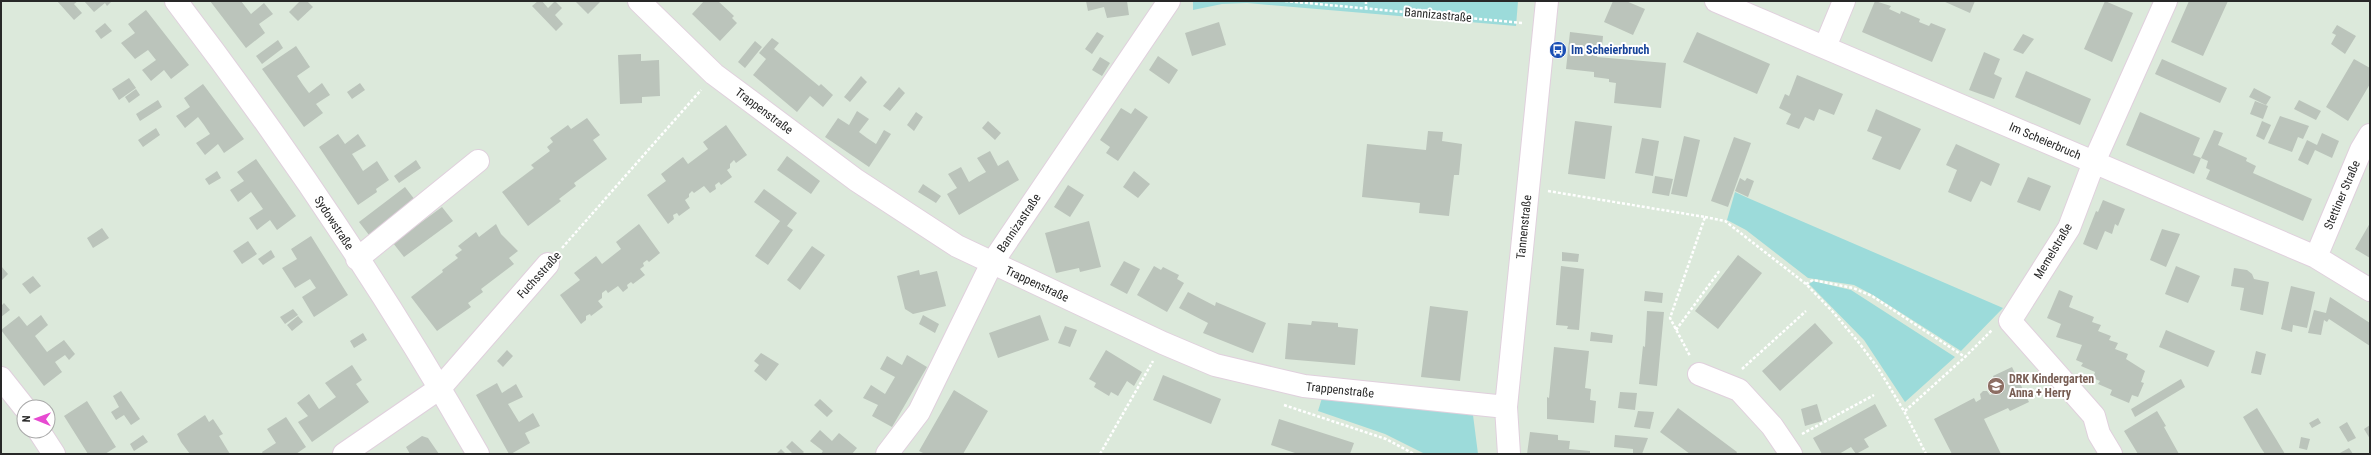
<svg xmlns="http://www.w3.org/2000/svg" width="2371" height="455" font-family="'Roboto Condensed',sans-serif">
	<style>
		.green { fill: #9cdbda }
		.building { fill: #bbc4bb }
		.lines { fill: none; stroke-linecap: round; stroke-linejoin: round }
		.minor-casing { stroke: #e0d0dd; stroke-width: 24 }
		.path { stroke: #fff; stroke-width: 2.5; stroke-dasharray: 3 2; stroke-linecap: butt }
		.minor { stroke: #fff; stroke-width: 22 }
		.labels { text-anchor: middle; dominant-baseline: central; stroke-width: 4; stroke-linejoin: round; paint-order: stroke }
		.street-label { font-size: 12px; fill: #282828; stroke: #fff }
		.transit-label { font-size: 12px; font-weight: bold; fill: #164399; stroke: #fff; text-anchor: start }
		.education-label { font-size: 12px; font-weight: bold; fill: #785e54; stroke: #fff; text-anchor: start }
	</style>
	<rect width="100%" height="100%" fill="#dce9db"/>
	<path class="green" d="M1193,1H1518L1516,26L1247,3L1222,4L1193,10Z
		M1735,192L1748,198L2003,308L1961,351L1873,295L1854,285L1808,278L1746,230L1727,220Z
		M1813,281L1851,290L1955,357L1905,402L1864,340L1809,284Z
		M1322,398L1473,415L1478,454H1425L1385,434L1318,411Z"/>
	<path class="building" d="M57,1H78L74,4L82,13L74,20Z
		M84,1H112L107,6L105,3L94,12Z
		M210,1H241L251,14L264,3L273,14L259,24L265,33L246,48Z
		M300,1H307L313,7L298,21L289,12Z
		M538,1H542L548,8L555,1L562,8L555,15L563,24L556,31L532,6Z
		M575,1H601L588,14Z
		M704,1H718L734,16L732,18L737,23L720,41L692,14Z
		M1086,1H1127L1129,15L1107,18L1104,7L1088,11Z
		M1613,1H1626L1645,9L1633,35L1604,22Z
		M1875,1L1891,6L1889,9L1900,14L1901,11L1920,19L1919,22L1929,26L1931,23L1946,29L1932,62L1862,32Z
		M1943,1H1975L1970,13Z
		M2105,1L2133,13L2112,62L2084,49Z
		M2189,1H2228L2203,56L2171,42Z
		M146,10L189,65L171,79L164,70L151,81L142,70L156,60L148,50L135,59L121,43L135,33L128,24Z
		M1219,22L1226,45L1192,56L1185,33Z
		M105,23L112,31L101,39L95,31Z
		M2337,25L2356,36L2345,54L2331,44L2336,35L2332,33Z
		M1097,32L1104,36L1092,54L1085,49Z
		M1570,32L1603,36L1602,47H1598L1597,57L1666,63L1661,108L1614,103L1616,83L1609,82V79L1594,77V72L1566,69Z
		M1697,32L1770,64L1757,94L1683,62Z
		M2023,34L2034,39L2023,54L2013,50Z
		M772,38L779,43L774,49L819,86L821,84L833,95L823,107L810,96L797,112L753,75L766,59L759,53Z
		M278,40L283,48L262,64L256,56Z
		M755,41L762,47L745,68L738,62Z
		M296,46L310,67L297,76L303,85L309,93L322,83L330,95L316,104L323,113L304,127L262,69Z
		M1984,52L2000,59L1994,74L2002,78L1994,99L1969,90Z
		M641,54V61L659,60L660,96L642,97V103L620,104L618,55Z
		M1158,56L1178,70L1169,84L1149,70Z
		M1100,57L1110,63L1102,76L1092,70Z
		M2162,59L2227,88L2220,103L2155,74Z
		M2354,59L2370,68V84L2348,121L2326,107Z
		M2026,71L2091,99L2080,125L2015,97Z
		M1797,75L1843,94L1834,115L1819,109L1814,121L1805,117L1799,129L1786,124L1791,114L1779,108L1785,94L1789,96Z
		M861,76L867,82L850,102L844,97Z
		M129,78L136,88L119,100L112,89Z
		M360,83L365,90L352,99L347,92Z
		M203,84L244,139L224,153L218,144L205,155L196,143L210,134L204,125L198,117L185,128L176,116L190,107L184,98Z
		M899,87L905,93L890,111L883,106Z
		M2254,88L2271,97L2266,105L2249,97Z
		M136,89L140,95L129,103L125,97Z
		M158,100L162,107L140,121L136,114Z
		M2299,100L2321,111L2316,120L2294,109Z
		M2255,101L2268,106L2263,119L2250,114Z
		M1121,108L1131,114L1135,108L1148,117L1118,161L1106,153L1110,147L1100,140Z
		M1876,109L1921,129L1900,170L1872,159L1882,137L1867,131Z
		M857,111L869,119L859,132L867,138L876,144L884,130L891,134L869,167L825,137L838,118L849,125Z
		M916,112L923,117L914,131L907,125Z
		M2140,112L2200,138L2193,155L2201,158L2214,130L2223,133L2218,145L2247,158L2246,161L2256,166L2253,173L2312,199L2303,221L2206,179L2210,170L2206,168L2208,161L2201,158L2194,174L2126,145Z
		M2280,116L2309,126L2303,139L2298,137L2292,152L2268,143Z
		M587,118L600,135L593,140L607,159L574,183L576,186L559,199L561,201L528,226L502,192L534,168L531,165L550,151L547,147L553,142L550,138L568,125L571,129Z
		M988,121L1001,133L995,140L982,128Z
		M1575,121L1612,126L1605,179L1568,174Z
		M2262,121L2271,125L2264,140L2256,136Z
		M726,125L747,155L736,163L734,160L730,164V168L727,170L732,177L721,185L719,182L715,185L716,189L710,193L704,186L694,193L692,191L689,194V197L685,200L690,208L679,216L677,213L673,215L674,219L668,224L647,195L666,181L661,174L683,157L688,164L708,149L703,142Z
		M156,128L160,135L143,147L138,140Z
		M1428,131L1443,132L1442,141L1462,144L1459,175H1454L1449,216L1419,213L1420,203L1362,197L1367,144L1426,150Z
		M2322,133L2339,141L2332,158L2315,150L2308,165L2298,160L2307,140L2317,145Z
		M338,134L345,144L358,134L366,146L352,154L358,163L363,171L377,161L389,180L376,189L377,192L358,205L319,147Z
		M1684,136L1700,140L1687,197L1671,194Z
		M1734,137L1751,143L1728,207L1711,201Z
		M1642,138L1659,141L1653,176L1635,173Z
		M1956,144L2000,164L1991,186L1981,181L1971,202L1948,192L1957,170L1946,165Z
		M990,151L998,166L1008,160L1019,180L959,215L947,194L957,188L948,174L961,167L969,182L977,177L986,172L977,158Z
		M787,156L820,181L811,194L777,170Z
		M256,159L296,216L277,230L270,220L257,230L249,218L263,209L251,192L238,202L230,190L244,181L237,172Z
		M416,160L421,168L399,183L394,176Z
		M217,171L221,178L209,185L205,179Z
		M1134,171L1150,184L1138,198L1123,187Z
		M1655,176L1673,179L1669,196L1652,193Z
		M2028,177L2051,186L2040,211L2017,202Z
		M1740,178L1745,181L1747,178L1754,181L1748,197L1735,191Z
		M923,184L941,196L936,203L918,192Z
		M1068,185L1084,195L1070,217L1054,207Z
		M405,187L415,200L369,235L359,222Z
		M764,189L797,213L787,226L793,230L768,265L755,256L780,221L754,202Z
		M2103,200L2125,209L2118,226L2115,224L2112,234L2105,231L2097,250L2083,244L2096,211L2098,212Z
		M442,207L453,221L404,257L393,243Z
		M1089,221L1101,267L1080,272L1079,268L1056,273L1045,233Z
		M2370,223V258L2355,249Z
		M496,224L501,234L518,251L509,258L514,264L481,289L483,292L468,303L471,307L437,331L411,297L443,272L442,270L458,258L455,255L462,250L458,246L476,232L479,237Z
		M639,224L660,253L649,262L647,260L643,263L644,266L640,269L645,275L633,284L631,282L627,285L628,288L623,292L618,286L608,293L606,290L602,293V298L598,301L603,307L591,316L590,314L586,316V320L581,324L560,295L580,280L574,273L596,256L602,264L621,249L616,242Z
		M102,228L109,238L93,248L87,238Z
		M2162,229L2180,234L2166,267L2150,260Z
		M311,236L348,295L314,317L302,297L316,288L310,279L295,288L282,268L297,259L291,249Z
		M248,241L257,254L242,264L233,251Z
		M812,246L825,255L800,290L787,280Z
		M271,250L275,257L263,265L258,259Z
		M1562,252L1579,254L1578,262L1562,261Z
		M1738,255L1762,273L1718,329L1695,311Z
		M1124,261L1140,269L1127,294L1110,285Z
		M1,266L8,274L1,281Z
		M1154,266L1161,270L1163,267L1179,275L1177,279L1184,283L1167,312L1137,295Z
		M1561,266L1584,269L1579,330L1567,329L1568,326L1556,325Z
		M2176,266L2200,276L2188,303L2165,294Z
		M2234,268L2247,270L2252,274L2254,279L2269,282L2263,315L2240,310L2244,288L2231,286Z
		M919,270L920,275L937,271L946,306L913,314L905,309L897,276Z
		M33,276L41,286L30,294L22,284Z
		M2291,286L2315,292L2307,328L2293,325L2292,332L2281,329Z
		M2059,290L2073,296L2069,307L2094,317L2092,322L2101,325L2098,331L2111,336L2109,340L2118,343L2115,349L2128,354L2126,359L2145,371L2141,382L2144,383L2138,397L2132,395L2129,403L2110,395L2112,390L2098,384L2100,381L2093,378L2095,372L2081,366L2083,363L2076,360L2082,345L2056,337L2061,324L2047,318Z
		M1645,291L1663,293L1662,303L1644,301Z
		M1188,292L1215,306L1216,302L1266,323L1253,353L1203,333L1208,323L1179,308Z
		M2330,297L2370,323V346L2329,319L2327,322L2324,320L2321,335L2308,333L2314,310L2326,313Z
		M4,303L10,310L1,317V306Z
		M1430,306L1468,311L1460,381L1421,377Z
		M293,309L298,315L285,324L280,317Z
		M1647,311L1664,312L1657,386L1639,384L1643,346L1645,347Z
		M41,315L48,325L35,336L47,352L64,340L75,354L69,360L65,355L55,362L62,372L44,386L1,330L19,316L27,326Z
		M923,315L939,324L935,333L919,324Z
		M1040,315L1049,340L998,358L989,333Z
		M298,316L303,322L292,331L287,325Z
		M1312,321L1338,323V327L1358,329L1355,365L1285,359L1288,323L1311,325Z
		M1815,323L1833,343L1780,391L1762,371Z
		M1065,326L1077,330L1070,347L1058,343Z
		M2166,330L2215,351L2208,367L2159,347Z
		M1591,332L1613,335L1612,343L1590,341Z
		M363,333L367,340L354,348L350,341Z
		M1554,347L1589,351L1585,388L1591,389L1590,400L1596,401L1594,423L1547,419V397L1549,398Z
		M507,350L513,356L503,367L497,361Z
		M1106,350L1142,372L1134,386L1127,381L1118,396L1111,392L1109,396L1094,387L1096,383L1089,379Z
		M2256,351L2266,354L2261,375L2251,373Z
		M761,353L779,364L766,381L754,371L759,365L754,361Z
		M907,355L927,367L892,427L872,416L878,405L863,398L871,385L885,394L895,377L880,369L887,356L902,365Z
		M352,365L362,380L356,384L369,402L312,442L298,422L308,416L297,403L309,394L319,409L336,397L325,383Z
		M2012,367L2029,402L2010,411L2008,408L1984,419L2001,454H1952L1934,419L1974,398L1976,402L1981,399L1980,394L1983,391H1987L1990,395L2000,391L1993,376Z
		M1163,375L1221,399L1211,424L1153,400Z
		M2181,379L2185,387L2135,417L2131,409Z
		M497,383L502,393L516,384L523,397L508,404L519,422L533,413L540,426L525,433L530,443L511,454H509L476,395Z
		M954,390L988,411L963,454H925L919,451Z
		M121,391L140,419L131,425L124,415L116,420L111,412L119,407L113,396Z
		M1620,392L1637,393L1635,410L1618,408Z
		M820,399L833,411L827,417L814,405Z
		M87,401L116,447L105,454H88L64,416Z
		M1817,404L1822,421L1805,426L1801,409Z
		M1875,404L1887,426L1864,439L1869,447L1856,454L1851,447L1839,454H1822L1813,438Z
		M1678,408L1737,452L1736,454H1690L1660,432Z
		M2257,408L2276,439L2285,454H2265L2261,448L2243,417Z
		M1638,411L1654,412L1650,429L1634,427Z
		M2157,411L2166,426L2164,427L2179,454H2138L2124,431Z
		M205,415L209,422L213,419L223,434L219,436L230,454H190L181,442L177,434Z
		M286,417L306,447L296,454H263L262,452L276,443L267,429Z
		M2318,418L2321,423L2312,428L2309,423Z
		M1279,419L1354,443L1350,454H1298L1271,445Z
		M2347,422L2356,438L2348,442L2339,427Z
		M2370,425V439L2364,429Z
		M820,430L832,441L839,433L857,448L852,454H821L823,451L810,441Z
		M1530,432L1558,435V440L1570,441L1569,449L1590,451V454H1527Z
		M143,435L148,442L134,451L130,444Z
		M1615,435L1648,438L1642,454H1633V449L1614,447Z
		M422,436L428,438L439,454H410L406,447Z
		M2301,437L2310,439L2307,450L2299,448Z
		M792,441L804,452L802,454H793L786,447Z
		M2349,448L2353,454H2338Z
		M781,449L786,454H776Z"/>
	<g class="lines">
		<defs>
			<path id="minor" d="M176,1C286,145 388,296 478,454
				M639,1L714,74L856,180L957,246L1163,343L1215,365L1304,386L1506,407
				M1716,1L2316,257L2370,290
				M1825,47L1844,1
				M2316,257L2361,150L2370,135
				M357,259L478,161
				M1699,374L1739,390L1772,426L1791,454
				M1,378L24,407
				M39,431L54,454
				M344,454L440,388L548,264
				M887,454L919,412L992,263L1169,1
				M1509,454L1506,407L1547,1
				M2111,454L2099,434L2094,416L2010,321L2069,228L2094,162L2166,1"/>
		</defs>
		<use href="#minor" class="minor-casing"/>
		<path class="path" d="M1285,1L1523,23
			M1366,9V1
			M1548,191L1705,217L1670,318L1690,356
			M1705,217L1725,221L1806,284L1833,312L1860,344L1878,368L1904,411L1926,454
			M562,248L701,90
			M1806,284L1813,280L1853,288L1872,296L1965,357
			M1676,330L1720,270
			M1742,369L1806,311
			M1284,405L1386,439L1414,454
			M1905,411L1965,357L1992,330
			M1802,434L1874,395
			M1100,454L1153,361"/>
		<use href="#minor" class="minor"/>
	</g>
	<defs>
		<symbol id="bus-disc" viewBox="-11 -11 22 22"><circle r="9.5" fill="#1a4fb4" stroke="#fff"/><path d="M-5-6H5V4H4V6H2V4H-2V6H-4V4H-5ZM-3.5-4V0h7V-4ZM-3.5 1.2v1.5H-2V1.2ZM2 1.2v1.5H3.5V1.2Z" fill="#fff"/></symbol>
		<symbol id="school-disc" viewBox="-11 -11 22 22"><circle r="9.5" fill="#8d6e63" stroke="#fff"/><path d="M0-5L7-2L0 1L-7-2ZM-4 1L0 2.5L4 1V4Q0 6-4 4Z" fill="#fff"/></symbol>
	</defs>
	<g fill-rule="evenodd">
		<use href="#bus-disc" x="1548" y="40" width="20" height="20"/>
		<use href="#school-disc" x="1986" y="376" width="20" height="20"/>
	</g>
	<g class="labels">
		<g class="street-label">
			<text transform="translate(1438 15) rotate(5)">Bannizastraße</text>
			<text transform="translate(764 111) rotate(37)">Trappenstraße</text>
			<text transform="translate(2045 141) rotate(23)">Im Scheierbruch</text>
			<text transform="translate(2342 195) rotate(-67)">Stettiner Straße</text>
			<text transform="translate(334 223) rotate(57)">Sydowstraße</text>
			<text transform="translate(1019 223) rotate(-56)">Bannizastraße</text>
			<text transform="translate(1524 227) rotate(-84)">Tannenstraße</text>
			<text transform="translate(2053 251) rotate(-59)">Memelstraße</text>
			<text transform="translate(539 275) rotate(-48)">Fuchsstraße</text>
			<text transform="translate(1037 284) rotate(25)">Trappenstraße</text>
			<text transform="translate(1340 390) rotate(6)">Trappenstraße</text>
		</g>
		<g class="transit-label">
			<text x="1571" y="50">Im Scheierbruch</text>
		</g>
		<g class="education-label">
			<text x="2009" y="379">DRK Kindergarten<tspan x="2009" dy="14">Anna + Herry</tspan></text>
		</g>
	</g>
	<rect width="2371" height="455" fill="none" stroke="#282828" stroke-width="4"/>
	<g transform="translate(36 419) rotate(271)"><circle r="19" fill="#ffffff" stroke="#a9a9a9"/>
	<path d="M0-3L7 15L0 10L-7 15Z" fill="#e74ad1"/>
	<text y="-6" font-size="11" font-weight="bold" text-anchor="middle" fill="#282828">N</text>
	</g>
</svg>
